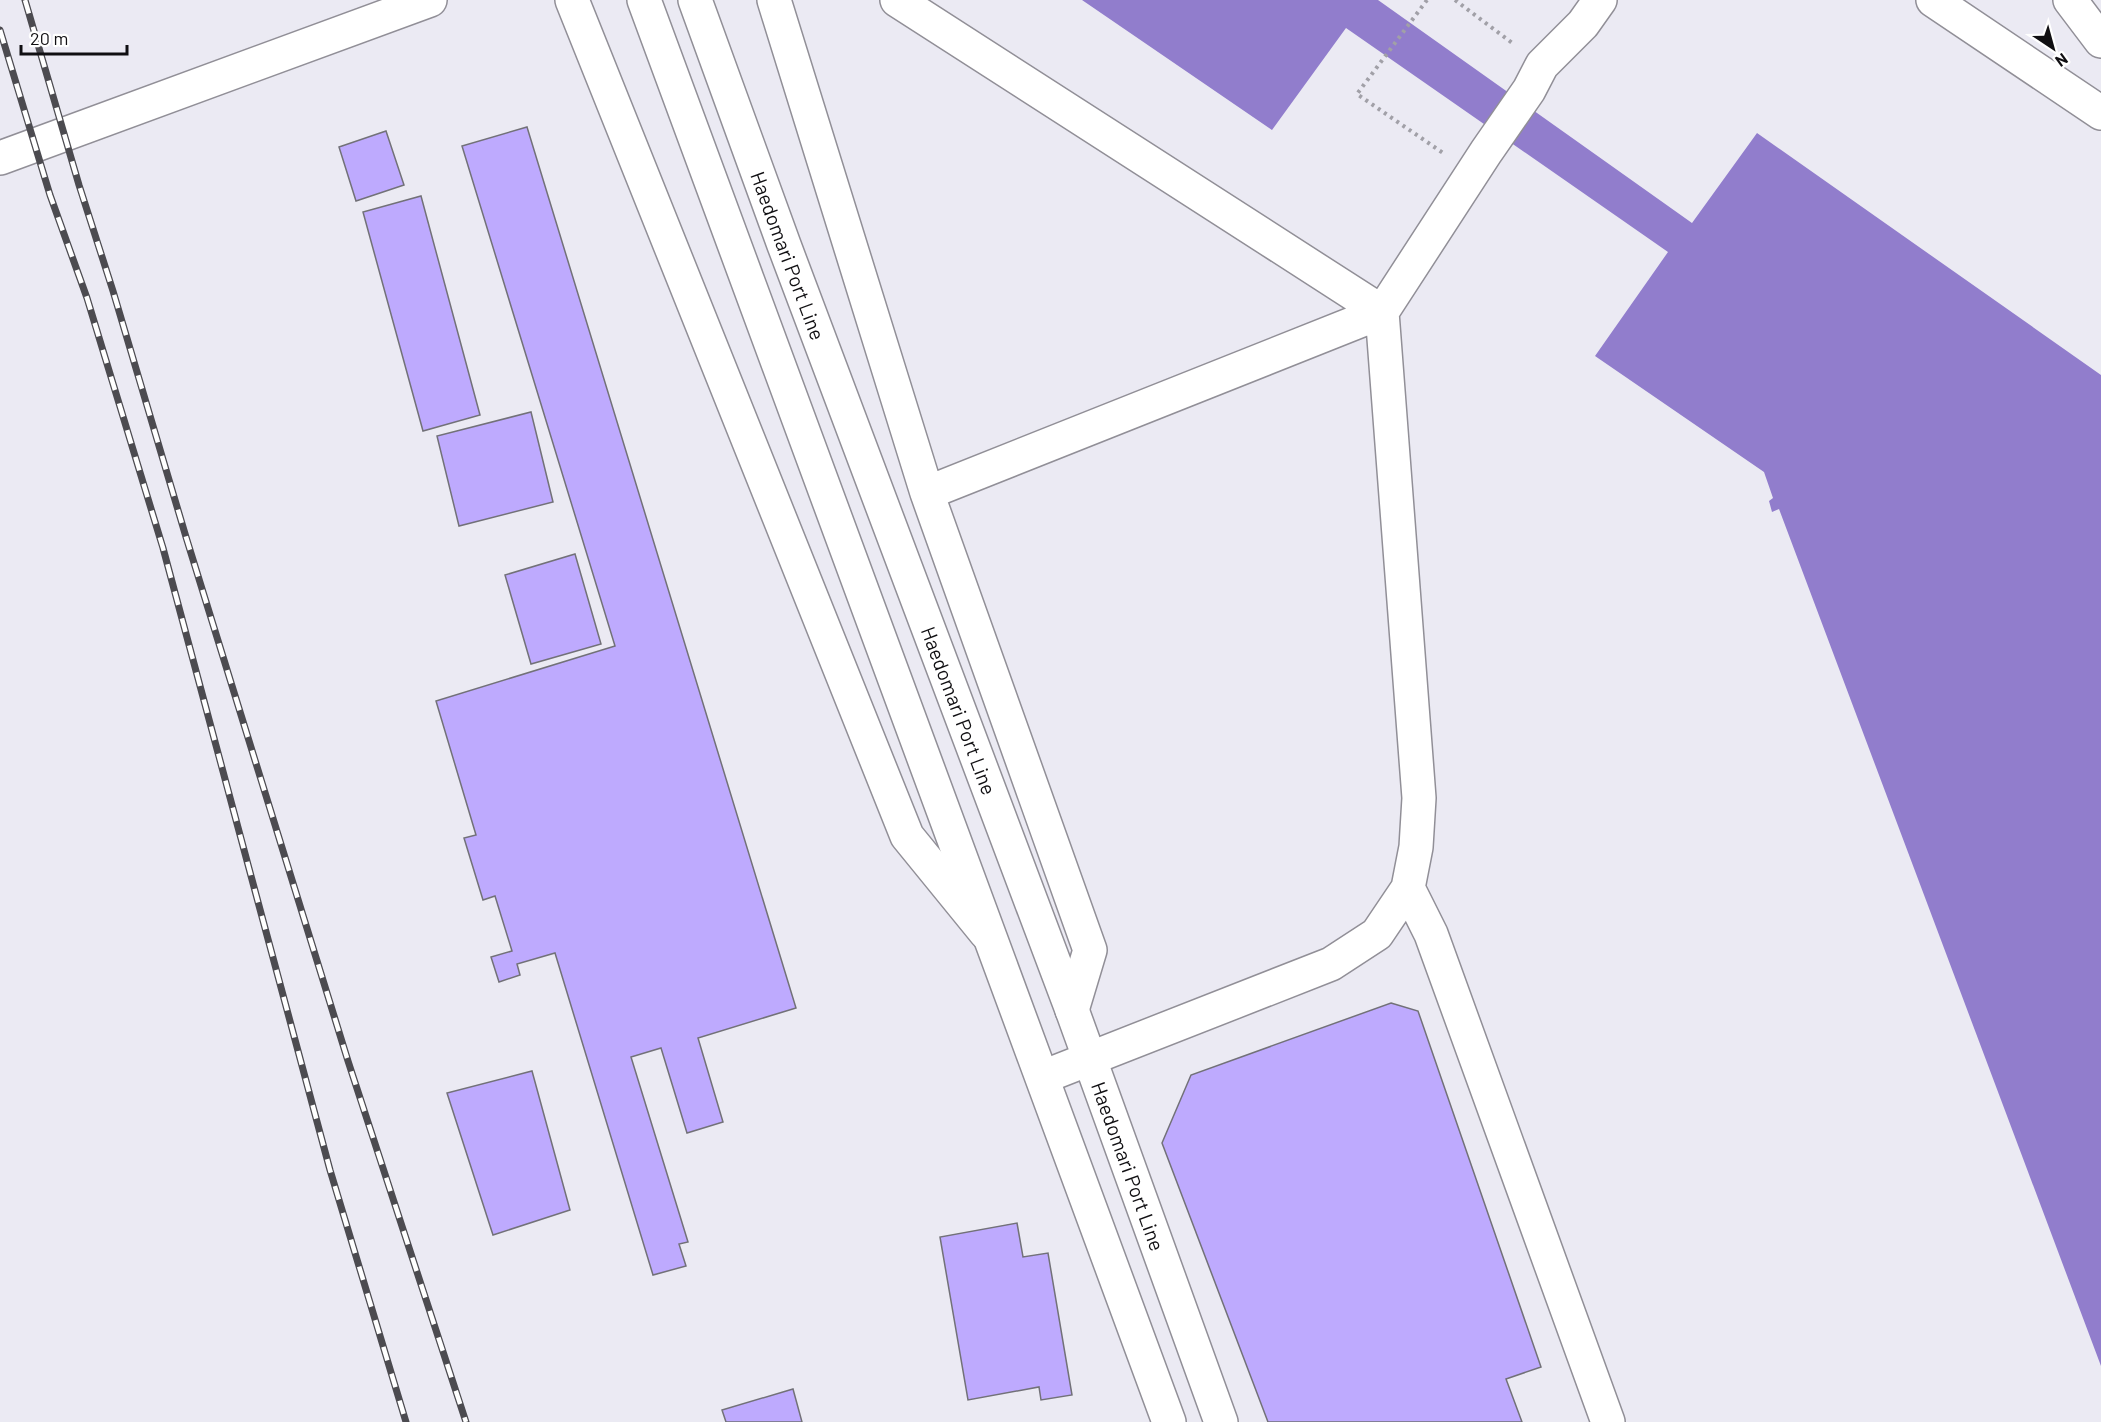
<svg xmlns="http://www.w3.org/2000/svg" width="2101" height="1422" font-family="Barlow,sans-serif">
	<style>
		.water { fill: #917dcc }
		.building { fill: #beaafe; stroke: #727178; stroke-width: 1.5 }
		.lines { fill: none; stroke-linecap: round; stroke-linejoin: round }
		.minor-casing { stroke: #918f97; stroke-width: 36 }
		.major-casing { stroke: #918f97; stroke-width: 36 }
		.path { stroke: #a1a0a7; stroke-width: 4; stroke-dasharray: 3 4.5; stroke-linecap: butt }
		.minor { stroke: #fff; stroke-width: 33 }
		.major { stroke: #fff; stroke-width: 33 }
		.rail-casing { stroke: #4c4b50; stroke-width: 7 }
		.rail { stroke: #fff; stroke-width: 4.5; stroke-dasharray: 14; stroke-linecap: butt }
		.labels { text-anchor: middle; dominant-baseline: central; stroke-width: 5; stroke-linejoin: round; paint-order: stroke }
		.street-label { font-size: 20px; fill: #100f12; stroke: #fff }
	</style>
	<rect width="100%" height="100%" fill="#ebeaf3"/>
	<path class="water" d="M1082,0H1378L1692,223L1757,133L2101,375V1366L1779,509L1772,512L1769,501L1773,498L1764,472L1595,356L1668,252L1346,28L1272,130Z"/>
	<path class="building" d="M527,127L796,1008L698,1038L723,1122L687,1133L661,1048L631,1057L688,1242L679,1244L686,1266L653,1275L555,953L517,964L520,975L499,982L491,957L512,951L495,896L483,900L464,838L476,835L436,701L615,646L462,146Z
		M386,131L404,185L356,201L339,147Z
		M421,196L480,415L423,431L363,212Z
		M531,412L553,502L459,526L437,436Z
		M575,554L601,644L531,664L505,575Z
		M1391,1003L1418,1011L1541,1367L1506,1379L1522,1422H1268L1162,1143L1191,1075Z
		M532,1071L570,1210L493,1235L447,1093Z
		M1017,1223L1023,1257L1048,1253L1072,1395L1041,1400L1039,1387L968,1400L940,1237Z
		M793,1389L802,1422H726L722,1410Z"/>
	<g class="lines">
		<defs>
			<path id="minor" d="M572,0L907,836L986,933
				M774,0L927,493L1090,950L1072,1010
				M897,0L1382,312
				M2070,0L2101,41
				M0,158L430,0
				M927,493L1382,312L1486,152L1529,90L1542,65L1583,24L1600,0
				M1408,888L1431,934L1608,1422
				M1043,1077L1331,964L1377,934L1408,888L1416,847L1419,798L1382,312"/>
			<g id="major">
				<path d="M644,0L1169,1422"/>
				<path id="s1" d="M695,0L784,245L1072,1010L1221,1422"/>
				<path d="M1933,0L2101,113"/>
			</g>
		</defs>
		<use href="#minor" class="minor-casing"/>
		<use href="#major" class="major-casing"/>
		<path class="path" d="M1427,0L1357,94L1443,153
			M1455,0L1515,45"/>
		<use href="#minor" class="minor"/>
		<use href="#major" class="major"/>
		<defs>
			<path id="rail" d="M25,0L79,185L113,291L186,537L348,1061L466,1422
				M0,30L50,195L87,298L163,548L330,1170L406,1422"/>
		</defs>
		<use href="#rail" class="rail-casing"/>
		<use href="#rail" class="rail"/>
	</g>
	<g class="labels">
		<g class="street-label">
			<text stroke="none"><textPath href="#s1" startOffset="272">Haedomari Port Line</textPath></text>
			<text stroke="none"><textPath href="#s1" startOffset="758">Haedomari Port Line</textPath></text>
			<text stroke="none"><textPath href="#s1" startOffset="1244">Haedomari Port Line</textPath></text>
		</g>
	</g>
	<g transform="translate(2053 48) rotate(144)" stroke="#ffffff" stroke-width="4.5" paint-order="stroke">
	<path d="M0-4.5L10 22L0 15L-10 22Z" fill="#100f12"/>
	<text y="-9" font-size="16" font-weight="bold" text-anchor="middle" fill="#100f12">N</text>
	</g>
	<path d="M21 45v9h106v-9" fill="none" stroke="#100f12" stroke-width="3"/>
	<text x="30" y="45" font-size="18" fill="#100f12" stroke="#ffffff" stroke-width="4.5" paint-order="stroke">20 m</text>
</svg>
